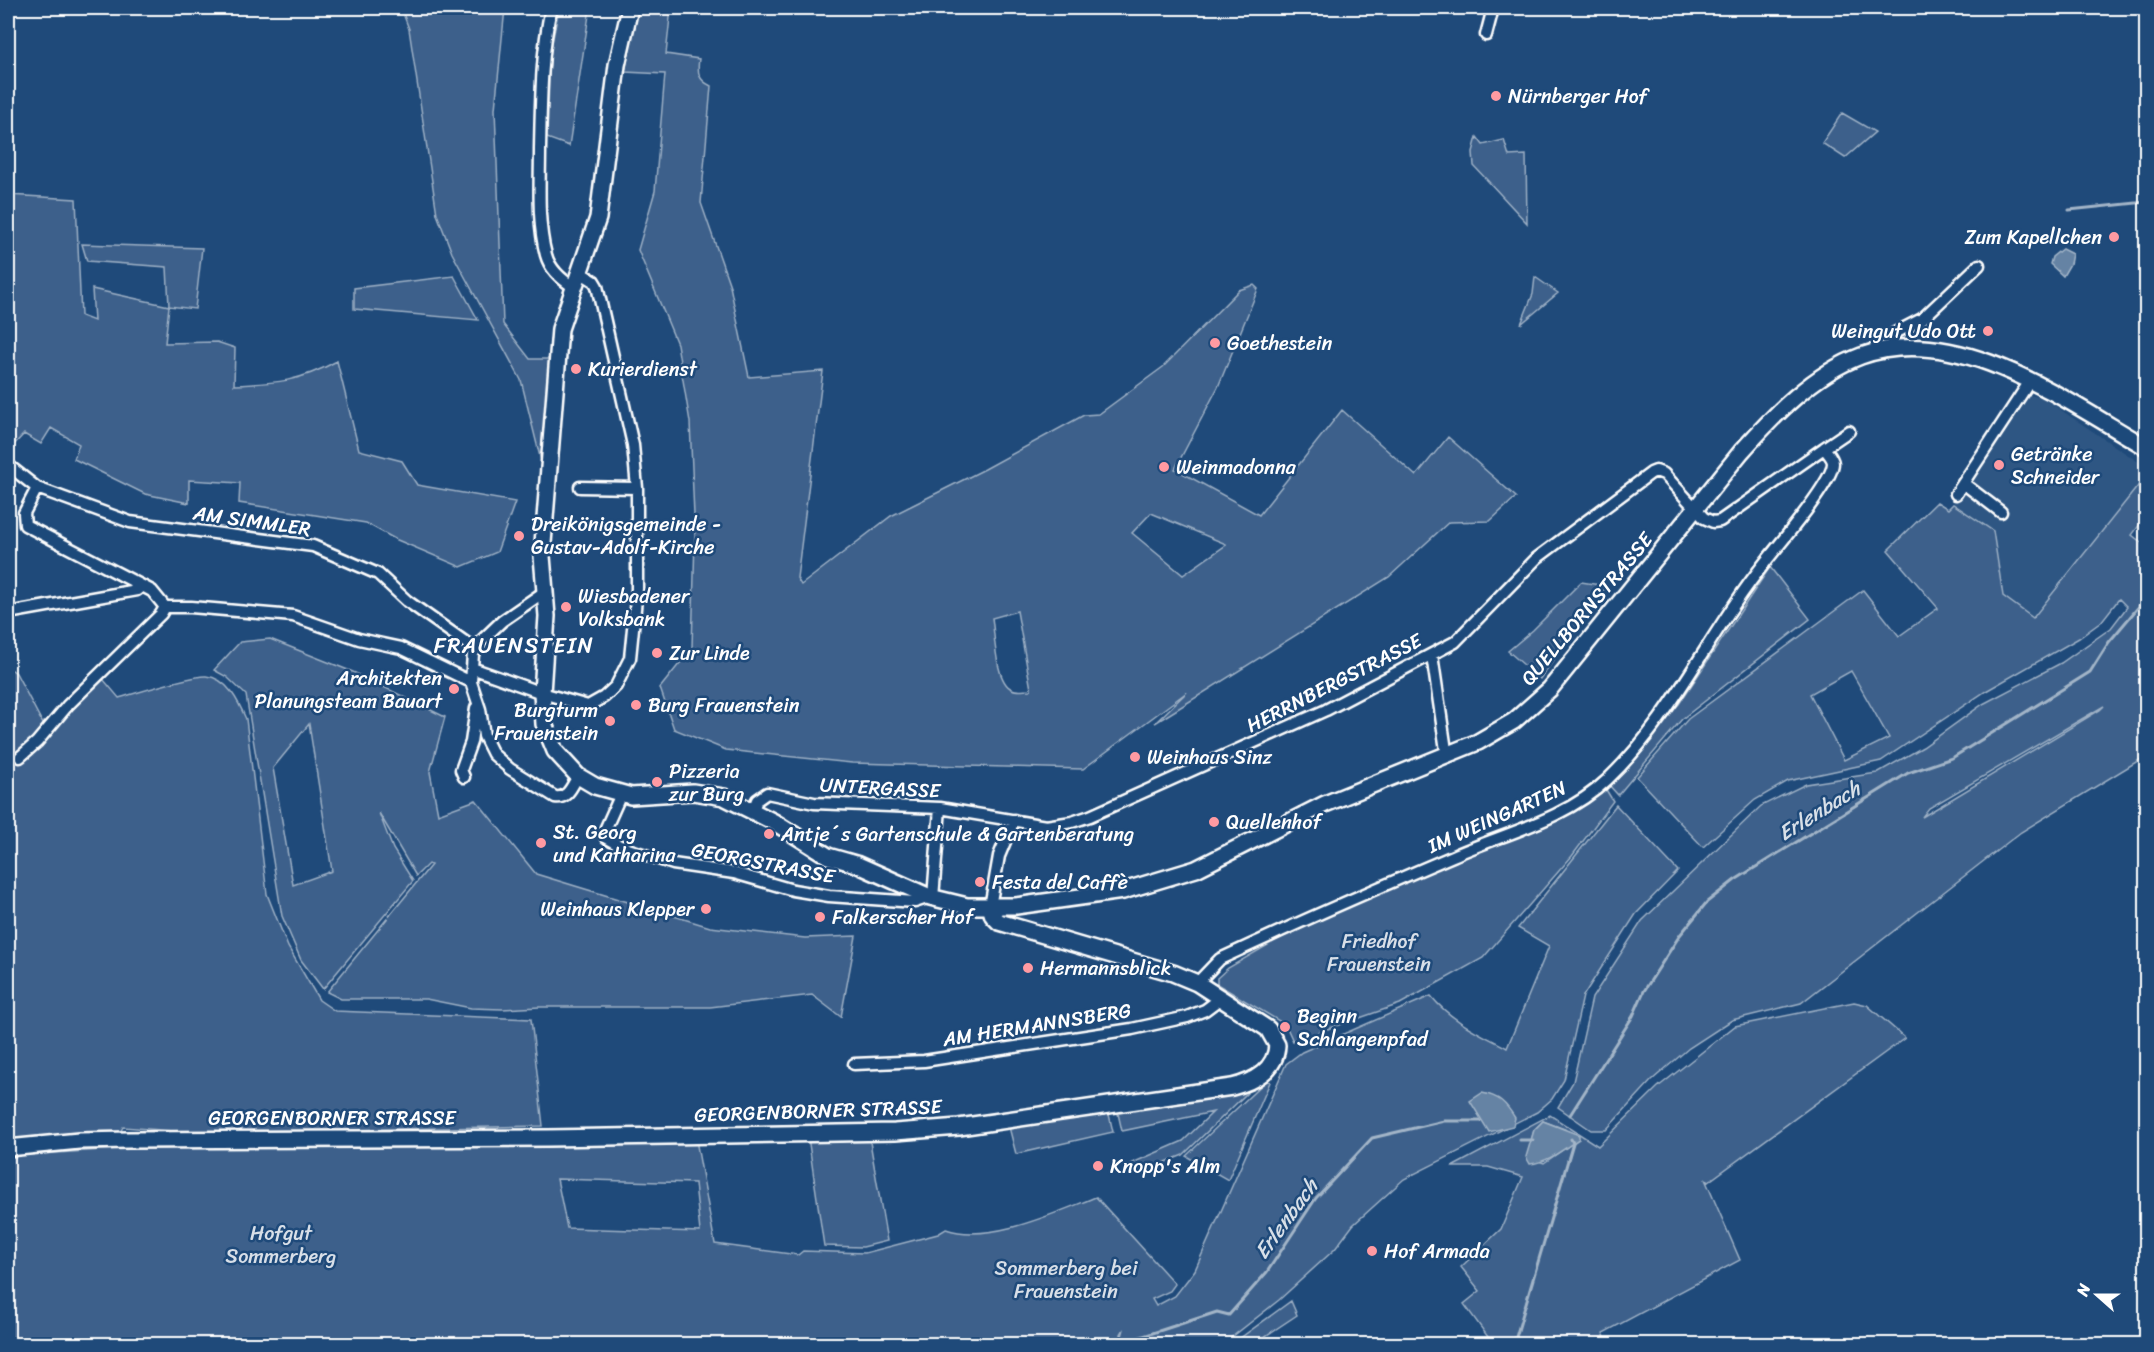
<svg xmlns="http://www.w3.org/2000/svg" width="2154" height="1352" font-family="Sriracha,sans-serif">
	<style>
		.built { fill: #2e5683 }
		.green { fill: #3c618b; stroke: #9eb0c5; stroke-width: 1.5; fill-rule: evenodd }
		.water { fill: #6583a4; stroke: #a3b5c8; stroke-width: 1.5 }
		.lines { fill: none; stroke-linecap: round; stroke-linejoin: round }
		.stream { stroke: #a3b5c8; stroke-width: 3 }
		.minor-casing { stroke: #fff; stroke-width: 15 }
		.secondary-casing { stroke: #fff; stroke-width: 20 }
		.minor { stroke: #1f4a7a; stroke-width: 10 }
		.secondary { stroke: #1f4a7a; stroke-width: 15 }
		.poi-dot { fill: #ff9aa2; stroke: #1f4a7a; stroke-width: 2 }
		.labels { text-anchor: middle; dominant-baseline: central; stroke-width: 5; stroke-linejoin: round; paint-order: stroke }
		.poi-label { font-size: 20px; fill: #fff; stroke: #1f4a7a; text-anchor: start }
		.street-label { font-size: 20px; fill: #fff; stroke: #1f4a7a }
		.park-label { font-size: 20px; fill: #d8dfe8; stroke: #1f4a7a }
		.water-label { font-size: 21px; font-style: italic; fill: #d8e0e8; stroke: #1f4a7a }
		.quarter-label { font-size: 22px; letter-spacing: 1.5px; fill: #fff; stroke: #1f4a7a }
	</style>
	<rect width="100%" height="100%" fill="#1f4a7a"/>
	<filter id="ink" filterUnits="userSpaceOnUse"><feTurbulence type="fractalNoise" baseFrequency=".0167" numOctaves="2"/><feDisplacementMap in="SourceGraphic" scale="12" xChannelSelector="R" yChannelSelector="G"/><feConvolveMatrix kernelMatrix="1 2 1 2 8 2 1 2 1" color-interpolation-filters="sRGB"/></filter>
	<g filter="url(#ink)">
		<path class="built" d="M2025,394L2043,398L2146,467V476L2033,618L2003,596L1993,531L1953,504Z"/>
		<path class="green" d="M401,8H505L495,109L503,324L530,359H550L542,465L521,380L452,253L437,214L409,29Z
			M559,8H590L569,146L547,138L550,53Z
			M637,8H671L666,54L699,59C697,72 698,80 711,86L701,203L730,286L749,377L823,371L797,578L801,585L891,516L985,469L1084,415L1099,414L1163,367L1239,290L1254,285L1258,289L1218,387L1175,469L1259,515L1342,410L1416,476L1448,437L1516,497L1490,521L1449,522L1389,577L1155,723L1187,692L1083,769L852,763L726,750L674,729L660,688L692,648L695,538L690,422L677,344L638,250L655,191L665,74L625,72ZM1151,513L1226,544V545L1183,575L1132,533ZM1017,611L1031,689L1030,690C1024,690 1017,692 1012,689C995,682 995,635 992,618Z
			M1842,113L1875,132L1845,158L1822,143Z
			M1477,137L1483,145L1504,140L1509,156L1526,155L1527,223L1474,166L1473,152Z
			M8,195L76,199L81,316L94,321L92,289L169,306L167,267L87,261L82,244L202,248L195,309L169,306L165,343L217,342L235,348L234,385C277,383 299,382 337,361L359,450L402,461L417,485L515,502L497,552L461,567L395,539L366,523L239,503L240,483L189,480V503L145,494L74,459L79,444L51,428L41,444L24,434L8,451Z
			M454,276L478,320L354,309V288Z
			M1535,277L1558,293L1521,324L1533,294Z
			M2146,476V516L2132,535L2146,546V756L2021,832L1801,1003L1732,1020L1689,1048L1652,1080L1606,1130H1591L1558,1107L1573,1082L1592,998L1642,921L1761,806L1806,784L1877,773L1923,747L1983,704L2061,663L2111,628L2127,607L2119,599L2101,622L2079,638L1986,691L1881,761L1788,781L1755,800L1703,847L1637,777L1688,719L1863,590L1899,636L1938,608L1888,550L1937,502L1948,509L1953,504L1993,531L2003,596L2033,618ZM1851,671L1889,738L1844,760L1810,694ZM2104,706L2100,710L1922,817L1929,808Z
			M1770,567L1810,619L1682,719L1618,795L1608,784L1679,704Z
			M1581,582L1607,586L1540,679L1508,651L1533,630Z
			M270,639L353,672L445,717L430,772L438,814L476,800L536,874L710,927L805,938L856,936L841,1017L812,995L710,1007H540L502,1009L471,1008L426,999H341L327,992L431,865L428,864L416,876L379,813L393,849L413,881L323,989L301,960L282,916L246,695L227,677L214,670L240,642ZM309,724L332,871L293,885L273,768Z
			M8,667L16,673L43,724L98,673L119,698C136,693 193,675 206,676C228,678 239,703 246,719L267,894L288,947L319,1000L335,1011L531,1019L543,1126L200,1133L123,1127L119,1134L8,1141Z
			M1605,788L1613,801L1572,856L1483,958L1400,1004L1293,1041L1287,1028L1281,1022L1217,984V978L1228,968L1282,937Z
			M1616,805L1678,871L1636,914L1583,996L1564,1080L1552,1099L1537,1112L1404,1179L1353,1225L1335,1249L1279,1300L1223,1344H1126L1122,1336L1124,1329L1121,1334L1122,1344H8V1156L134,1148L241,1145L543,1147L550,1141L696,1140L715,1244L798,1255L803,1251L865,1253L938,1234L946,1229C989,1244 1055,1213 1096,1197L1175,1284L1170,1291L1152,1299L1156,1306L1175,1296L1195,1270L1286,1064L1302,1052L1431,996C1451,1021 1479,1033 1507,1048L1549,946L1518,928ZM557,1179L695,1183L700,1232L567,1228Z
			M1854,1002L1867,1005L1905,1038L1708,1182L1705,1179L1740,1260L1603,1333L1608,1344H1493L1464,1304L1480,1291L1461,1267L1501,1229L1523,1177L1488,1167H1452L1550,1115L1598,1146L1658,1087L1735,1026ZM1543,1121L1565,1129L1574,1142L1544,1163L1527,1157L1534,1130Z
			M1267,1080L1270,1082L1228,1180L1186,1156Z
			M1244,1091L1247,1093L1183,1155L1131,1176L1130,1164L1183,1141L1213,1112L1122,1131L1117,1109Z
			M1108,1110L1113,1132L1016,1154L1008,1123Z
			M869,1136L887,1241L863,1247L824,1246L808,1137Z
			M1291,1301L1297,1315L1261,1339L1264,1344H1232Z"/>
		<path class="water" d="M2062,249L2072,254L2070,264L2063,276L2050,264L2052,257Z
			M1482,1093C1499,1096 1506,1103 1515,1118L1513,1126L1489,1132L1470,1101Z
			M1543,1121L1579,1135V1139C1563,1149 1549,1162 1530,1164L1526,1157L1534,1130Z"/>
		<g class="lines">
			<path class="stream" d="M2069,210L2146,202
				M1570,1115L1633,1016L1644,991L1680,935L1707,902L1735,880L1908,773L1952,758L2090,672L2109,642L2146,598
				M1520,1140H1533
				M1119,1344L1217,1312L1229,1315L1267,1272L1316,1198L1372,1138L1444,1121H1481
				M1514,1344L1573,1143L1571,1139"/>
			<defs>
				<path id="minor" d="M551,8C541,54 541,102 540,149C540,184 537,221 546,255C550,270 562,280 575,288
					M1486,35L1491,16L1489,8
					M1889,349L1895,333L1922,319L1979,265
					M1824,448L1849,431
					M8,465L37,488L130,522L313,546L378,574L407,601L475,649
					M1963,483L2001,512
					M580,487L637,488
					M37,488L24,513L25,525L152,591L165,607
					M1956,494L2030,381
					M544,592L502,621L481,641L473,654L471,682L480,709L484,736L493,754L510,769L555,797C568,799 572,786 578,776
					M165,607H191L293,616L359,639L401,648L471,682
					M8,613L137,590L142,586
					M1432,655L1447,757
					M472,668L542,693L588,706L604,697L616,686L630,658L637,589V488L633,445L597,286L594,281L581,273
					M20,757L37,742L68,705L161,614L165,607
					M464,777L461,770L471,742L476,708
					M621,794L604,832L606,838L622,847L673,864L734,873L793,890L829,896L915,902L930,897
					M753,810L757,800L767,793L814,803L940,808L1046,826L1072,822L1090,816L1326,710L1455,642L1537,558L1651,473L1656,471L1664,474L1704,518L1713,522L1720,521L1824,448C1827,452 1833,458 1833,463C1833,482 1780,543 1767,560C1709,632 1674,716 1607,780C1565,820 1505,833 1453,856C1375,889 1297,923 1220,959L1197,983
					M933,898L940,808
					M990,907L999,856L1014,820
					M854,1064L924,1061L1132,1029L1187,1017L1205,1010L1221,998"/>
				<path id="secondary" d="M630,8L617,65L598,218L560,329L542,556L547,616L542,693L544,724L555,751L578,776L595,786L631,796L693,792L724,797L774,822L828,856L856,864L930,897L967,906H1016L1123,891L1196,869L1325,804L1478,742L1514,721L1550,689L1741,452C1774,415 1813,374 1861,356C1958,321 2066,401 2146,447
					M8,1148L79,1141L129,1140L548,1138L895,1132L959,1127L1232,1087C1253,1082 1276,1070 1277,1045L1268,1029L1197,983L1173,973L999,922L993,916L990,907"/>
			</defs>
			<use href="#minor" class="minor-casing"/>
			<use href="#secondary" class="secondary-casing"/>
			<use href="#minor" class="minor"/>
			<use href="#secondary" class="secondary"/>
		</g>
	</g>
	<g class="poi-dot">
		<circle cx="1496" cy="96" r="6"/>
		<circle cx="2114" cy="237" r="6"/>
		<circle cx="1988" cy="331" r="6"/>
		<circle cx="1215" cy="343" r="6"/>
		<circle cx="576" cy="369" r="6"/>
		<circle cx="1999" cy="465" r="6"/>
		<circle cx="1164" cy="467" r="6"/>
		<circle cx="519" cy="536" r="6"/>
		<circle cx="566" cy="607" r="6"/>
		<circle cx="657" cy="653" r="6"/>
		<circle cx="454" cy="689" r="6"/>
		<circle cx="636" cy="705" r="6"/>
		<circle cx="610" cy="721" r="6"/>
		<circle cx="1135" cy="757" r="6"/>
		<circle cx="657" cy="782" r="6"/>
		<circle cx="1214" cy="822" r="6"/>
		<circle cx="769" cy="834" r="6"/>
		<circle cx="541" cy="843" r="6"/>
		<circle cx="980" cy="882" r="6"/>
		<circle cx="706" cy="909" r="6"/>
		<circle cx="820" cy="917" r="6"/>
		<circle cx="1028" cy="968" r="6"/>
		<circle cx="1285" cy="1027" r="6"/>
		<circle cx="1098" cy="1166" r="6"/>
		<circle cx="1372" cy="1251" r="6"/>
	</g>
	<g class="labels">
		<g class="poi-label">
			<text x="1508" y="96">Nürnberger Hof</text>
			<text x="2102" y="237" text-anchor="end">Zum Kapellchen</text>
			<text x="1976" y="331" text-anchor="end">Weingut Udo Ott</text>
			<text x="1227" y="343">Goethestein</text>
			<text x="588" y="369">Kurierdienst</text>
			<text x="2011" y="454">Getränke<tspan x="2011" dy="23">Schneider</tspan></text>
			<text x="1176" y="467">Weinmadonna</text>
			<text x="531" y="524">Dreikönigsgemeinde -<tspan x="531" dy="23">Gustav-Adolf-Kirche</tspan></text>
			<text x="578" y="596">Wiesbadener<tspan x="578" dy="23">Volksbank</tspan></text>
			<text x="669" y="653">Zur Linde</text>
			<text x="442" y="678" text-anchor="end">Architekten<tspan x="442" dy="23">Planungsteam Bauart</tspan></text>
			<text x="648" y="705">Burg Frauenstein</text>
			<text x="598" y="710" text-anchor="end">Burgturm<tspan x="598" dy="23">Frauenstein</tspan></text>
			<text x="1147" y="757">Weinhaus Sinz</text>
			<text x="669" y="771">Pizzeria<tspan x="669" dy="23">zur Burg</tspan></text>
			<text x="1226" y="822">Quellenhof</text>
			<text x="553" y="832">St. Georg<tspan x="553" dy="23">und Katharina</tspan></text>
			<text x="781" y="834">Antje´s Gartenschule &amp; Gartenberatung</text>
			<text x="992" y="882">Festa del Caffè</text>
			<text x="694" y="909" text-anchor="end">Weinhaus Klepper</text>
			<text x="832" y="917">Falkerscher Hof</text>
			<text x="1040" y="968">Hermannsblick</text>
			<text x="1297" y="1016">Beginn<tspan x="1297" dy="23">Schlangenpfad</tspan></text>
			<text x="1110" y="1166">Knopp's Alm</text>
			<text x="1384" y="1251">Hof Armada</text>
		</g>
		<g class="street-label">
			<text transform="translate(252 521) rotate(8)">AM SIMMLER</text>
			<text transform="translate(1587 609) rotate(-50)">QUELLBORNSTRASSE</text>
			<text transform="translate(1334 683) rotate(-27)">HERRNBERGSTRASSE</text>
			<text transform="translate(880 788) rotate(3)">UNTERGASSE</text>
			<text transform="translate(1497 817) rotate(-24)">IM WEINGARTEN</text>
			<text transform="translate(763 863) rotate(11)">GEORGSTRASSE</text>
			<text transform="translate(1037 1025) rotate(-9)">AM HERMANNSBERG</text>
			<text transform="translate(818 1111) rotate(-2)">GEORGENBORNER STRASSE</text>
			<text x="332" y="1118">GEORGENBORNER STRASSE</text>
		</g>
		<g class="park-label">
			<text x="1379" y="941">Friedhof<tspan x="1379" dy="23">Frauenstein</tspan></text>
			<text x="281" y="1233">Hofgut<tspan x="281" dy="23">Sommerberg</tspan></text>
			<text x="1066" y="1268">Sommerberg bei<tspan x="1066" dy="23">Frauenstein</tspan></text>
		</g>
		<g class="water-label">
			<text transform="translate(1819 811) rotate(-32)">Erlenbach</text>
			<text transform="translate(1286 1219) rotate(-54)">Erlenbach</text>
		</g>
		<g class="quarter-label">
			<text x="514" y="645">FRAUENSTEIN</text>
		</g>
	</g>
	<rect width="2154" height="1352" fill="none" stroke="#1f4a7a" stroke-width="30"/>
	<rect x="15" y="15" width="2124" height="1322" fill="none" stroke="#fff" stroke-width="2" filter="url(#ink)"/>
	<g transform="translate(2097 1295) rotate(291)" stroke="#1f4a7a" stroke-width="4.5" paint-order="stroke">
	<path d="M0-4.5L10 22L0 15L-10 22Z" fill="#ffffff"/>
	<text y="-9" font-size="16" font-weight="bold" text-anchor="middle" fill="#ffffff">N</text>
	</g>
</svg>
